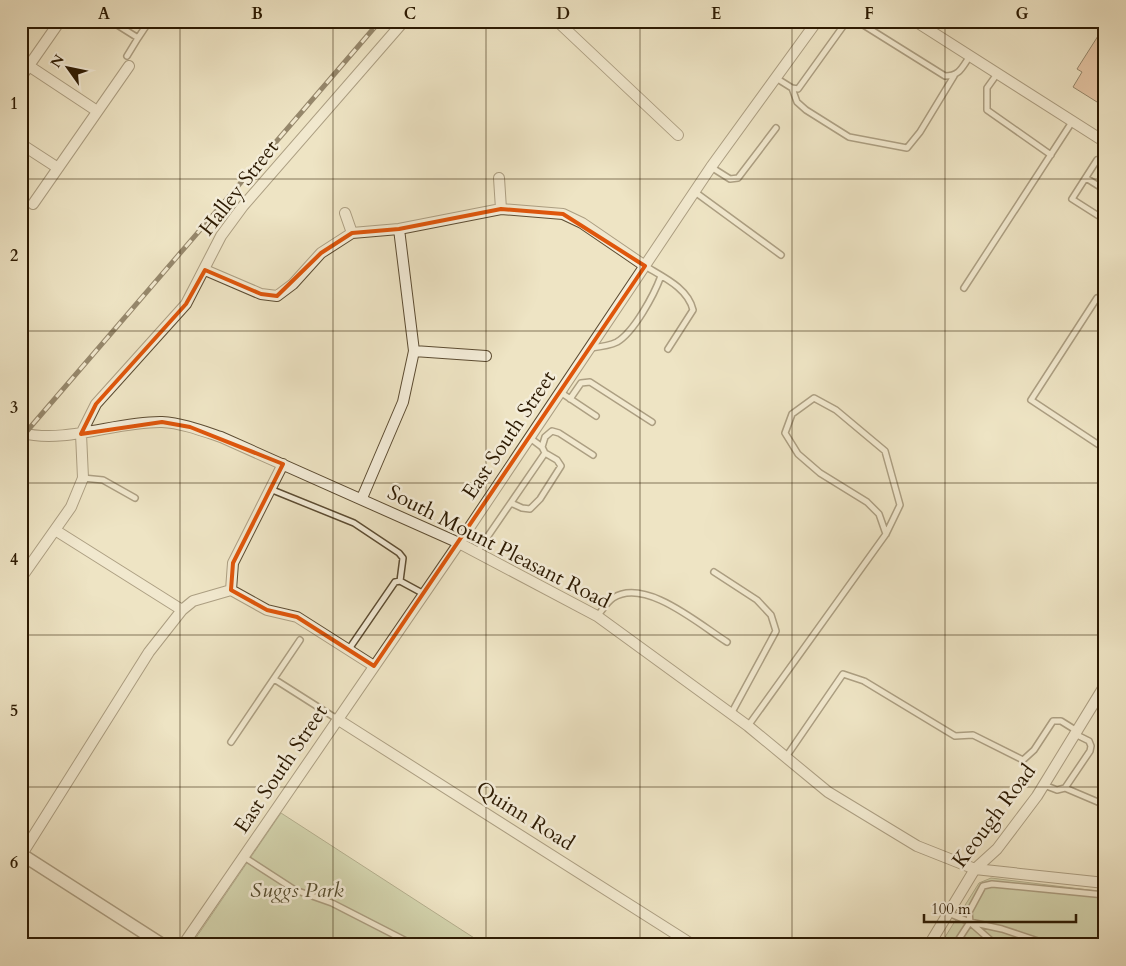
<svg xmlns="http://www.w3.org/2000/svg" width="1126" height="966" font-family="Cardo,serif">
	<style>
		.green { fill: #b5c597; stroke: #70704c }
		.building { fill: #dca482; stroke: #2c1a02 }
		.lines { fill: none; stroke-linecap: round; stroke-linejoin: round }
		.service-casing { stroke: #5c4c32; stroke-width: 8 }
		.minor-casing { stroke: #5c4c32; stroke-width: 12 }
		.tertiary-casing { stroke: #5c4c32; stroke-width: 14 }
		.service { stroke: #f4edd9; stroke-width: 5 }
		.minor { stroke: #f4edd9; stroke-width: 10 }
		.tertiary { stroke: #f4edd9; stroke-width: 11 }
		.rail-casing { stroke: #2c1a02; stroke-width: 5 }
		.rail { stroke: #f4edd9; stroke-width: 3; stroke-dasharray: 9; stroke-linecap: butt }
		.marked { fill: none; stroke: #df560c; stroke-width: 4; stroke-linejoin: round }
		.grid { fill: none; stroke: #2c1a02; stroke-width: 1; stroke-opacity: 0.55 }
		.labels { text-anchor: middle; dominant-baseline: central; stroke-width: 5; stroke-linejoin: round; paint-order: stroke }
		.street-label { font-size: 21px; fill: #2c1a02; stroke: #f4edd9 }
		.park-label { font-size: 21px; font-style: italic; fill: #554d2f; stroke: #f4edd9 }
		.neatline { fill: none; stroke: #2c1a02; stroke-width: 2 }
		.grid-label { font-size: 16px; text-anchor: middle; font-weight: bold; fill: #2c1a02 }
	</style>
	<rect width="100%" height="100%" fill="#eee4c4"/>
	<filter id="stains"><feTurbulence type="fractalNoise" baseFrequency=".004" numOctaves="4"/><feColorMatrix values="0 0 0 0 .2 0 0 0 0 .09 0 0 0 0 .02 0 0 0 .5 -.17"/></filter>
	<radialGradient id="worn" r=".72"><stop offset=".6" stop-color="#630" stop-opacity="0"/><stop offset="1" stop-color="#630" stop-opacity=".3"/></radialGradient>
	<path class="green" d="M281,813L485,945H191Z
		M991,878L1105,892V945H940L979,883Z"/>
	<path class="building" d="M1105,25V107L1073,87L1082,72L1077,69Z"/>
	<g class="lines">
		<defs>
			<path id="service" d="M111,21L138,38L148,23
				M857,21L945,76C960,76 962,67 970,56
				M127,56L138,38
				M997,74L987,88V110L1051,155
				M776,78L792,88L798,89L844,25L851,21
				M792,88L797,102L806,110L849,137L907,148L920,132L954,76
				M1097,160L1072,199L1105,220
				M711,167L730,179L738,178L776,128
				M1086,178L1105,190
				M695,192L781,255
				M645,266C663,277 688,288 693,310L668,349
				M964,288L1072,122
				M1105,303L1097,298L1031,400L1102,447L1105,443
				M590,348C599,347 609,346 617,342C634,332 654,295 661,276
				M560,392L596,416
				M570,399L581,383L590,382L652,422
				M542,447L545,437L552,431L559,433L593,455
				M83,478L103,480L135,498
				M270,489L354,523L399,553L403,558L400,581
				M511,503L522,508L530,509L540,499L561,466L557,460L545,453
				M477,552L545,453L542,447L530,438
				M714,572L757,600L771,615L776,631L731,714
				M597,616C602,611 607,602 613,598C645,577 700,625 727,642
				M349,649L395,582L400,581L424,594
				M274,679L337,719
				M748,726L886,534L900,505L885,451L836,410L814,398L792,414L785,433L798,454L820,473L867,502L879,514L886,534
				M231,742L300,640
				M786,757L843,674L864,681L955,736L973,735L1023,760L1034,750L1053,721H1061L1077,731
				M1044,785L1057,790L1065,788L1090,751L1091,746L1089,741L1075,734
				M1065,788L1105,805
				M244,857L295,890L332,903L414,945
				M948,913L970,922L1002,929L1050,945
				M972,924L996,945
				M955,945L970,922L969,912L983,886L992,884L1105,895"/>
			<path id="minor" d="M557,21L678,135
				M915,21L1105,142
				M29,66L97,111
				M21,77L60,21
				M21,144L58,168
				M33,204L129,66
				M501,209L563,214L582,223L645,266
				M352,233L399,229L501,209L499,178
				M205,270L261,294L277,296L293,284L321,253L352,233L345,213
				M414,351L486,356
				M21,433C68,444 116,421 162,422C182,423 203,431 221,437L459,543L597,616L748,726L828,792L917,846L975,869L1105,883
				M362,498L403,402L414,351L399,229
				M55,530L182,610
				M21,578L71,507L83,478L81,434L96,404L186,304L221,236L243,206L404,21
				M231,590L233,563L283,464
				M337,719L693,945
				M22,854L149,652L182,610L193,601L231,590L267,610L297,617L374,666
				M183,945L459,543L711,167L817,21
				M929,945L975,869L997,849L1037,796L1105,685"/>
			<path id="tertiary" d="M21,854L163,945"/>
		</defs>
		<use href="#service" class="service-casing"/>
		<use href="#minor" class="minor-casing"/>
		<use href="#tertiary" class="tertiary-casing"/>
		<use href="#service" class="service"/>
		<use href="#minor" class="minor"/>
		<use href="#tertiary" class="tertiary"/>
		<defs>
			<path id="rail" d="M21,438L380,21"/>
		</defs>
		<use href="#rail" class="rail-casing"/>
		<use href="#rail" class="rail"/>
	</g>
	<path d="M0 0H1126V966H0ZM501,209L563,214L645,266L374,666L297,617L267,610L231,590L233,563L283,464L190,427L162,422L81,434L96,404L186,304L205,270L261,294L277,296L321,253L352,233L399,229Z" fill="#eee4c4" fill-opacity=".55" fill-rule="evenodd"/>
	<path class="marked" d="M501,209L563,214L645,266L374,666L297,617L267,610L231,590L233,563L283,464L190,427L162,422L81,434L96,404L186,304L205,270L261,294L277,296L321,253L352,233L399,229Z"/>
	<path class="grid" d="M180,21V945M333,21V945M486,21V945M640,21V945M792,21V945M945,21V945M21,179H1105M21,331H1105M21,483H1105M21,635H1105M21,787H1105"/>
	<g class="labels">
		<g class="street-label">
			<text transform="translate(239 188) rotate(-52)">Halley Street</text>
			<text transform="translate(509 435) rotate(-56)">East South Street</text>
			<text transform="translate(499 547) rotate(27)">South Mount Pleasant Road</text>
			<text transform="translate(281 769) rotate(-56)">East South Street</text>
			<text transform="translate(525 816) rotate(32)">Quinn Road</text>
			<text transform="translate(994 816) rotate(-53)">Keough Road</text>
		</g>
		<g class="park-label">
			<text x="297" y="890">Suggs Park</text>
		</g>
	</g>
	<rect width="1126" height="966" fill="none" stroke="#eee4c4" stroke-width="55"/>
	<g transform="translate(68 68) rotate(303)" stroke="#f4edd9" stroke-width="4" paint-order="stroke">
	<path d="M0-4L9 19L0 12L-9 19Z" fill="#2c1a02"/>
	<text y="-8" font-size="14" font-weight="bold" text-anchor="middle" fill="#2c1a02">N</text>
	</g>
	<path d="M924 914v8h152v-8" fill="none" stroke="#2c1a02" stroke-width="2.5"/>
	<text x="931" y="914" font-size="15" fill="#2c1a02" stroke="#f4edd9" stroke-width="4" paint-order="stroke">100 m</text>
	<rect x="28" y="28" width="1070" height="910" class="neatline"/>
	<g class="grid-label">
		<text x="104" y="19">A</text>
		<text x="257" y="19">B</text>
		<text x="410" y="19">C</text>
		<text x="563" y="19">D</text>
		<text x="716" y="19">E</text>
		<text x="869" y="19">F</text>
		<text x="1022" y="19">G</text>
		<text x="14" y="109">1</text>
		<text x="14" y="261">2</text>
		<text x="14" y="413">3</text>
		<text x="14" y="565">4</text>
		<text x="14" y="716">5</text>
		<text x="14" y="868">6</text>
	</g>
	<rect width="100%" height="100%" filter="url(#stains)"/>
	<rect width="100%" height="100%" fill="url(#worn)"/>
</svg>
